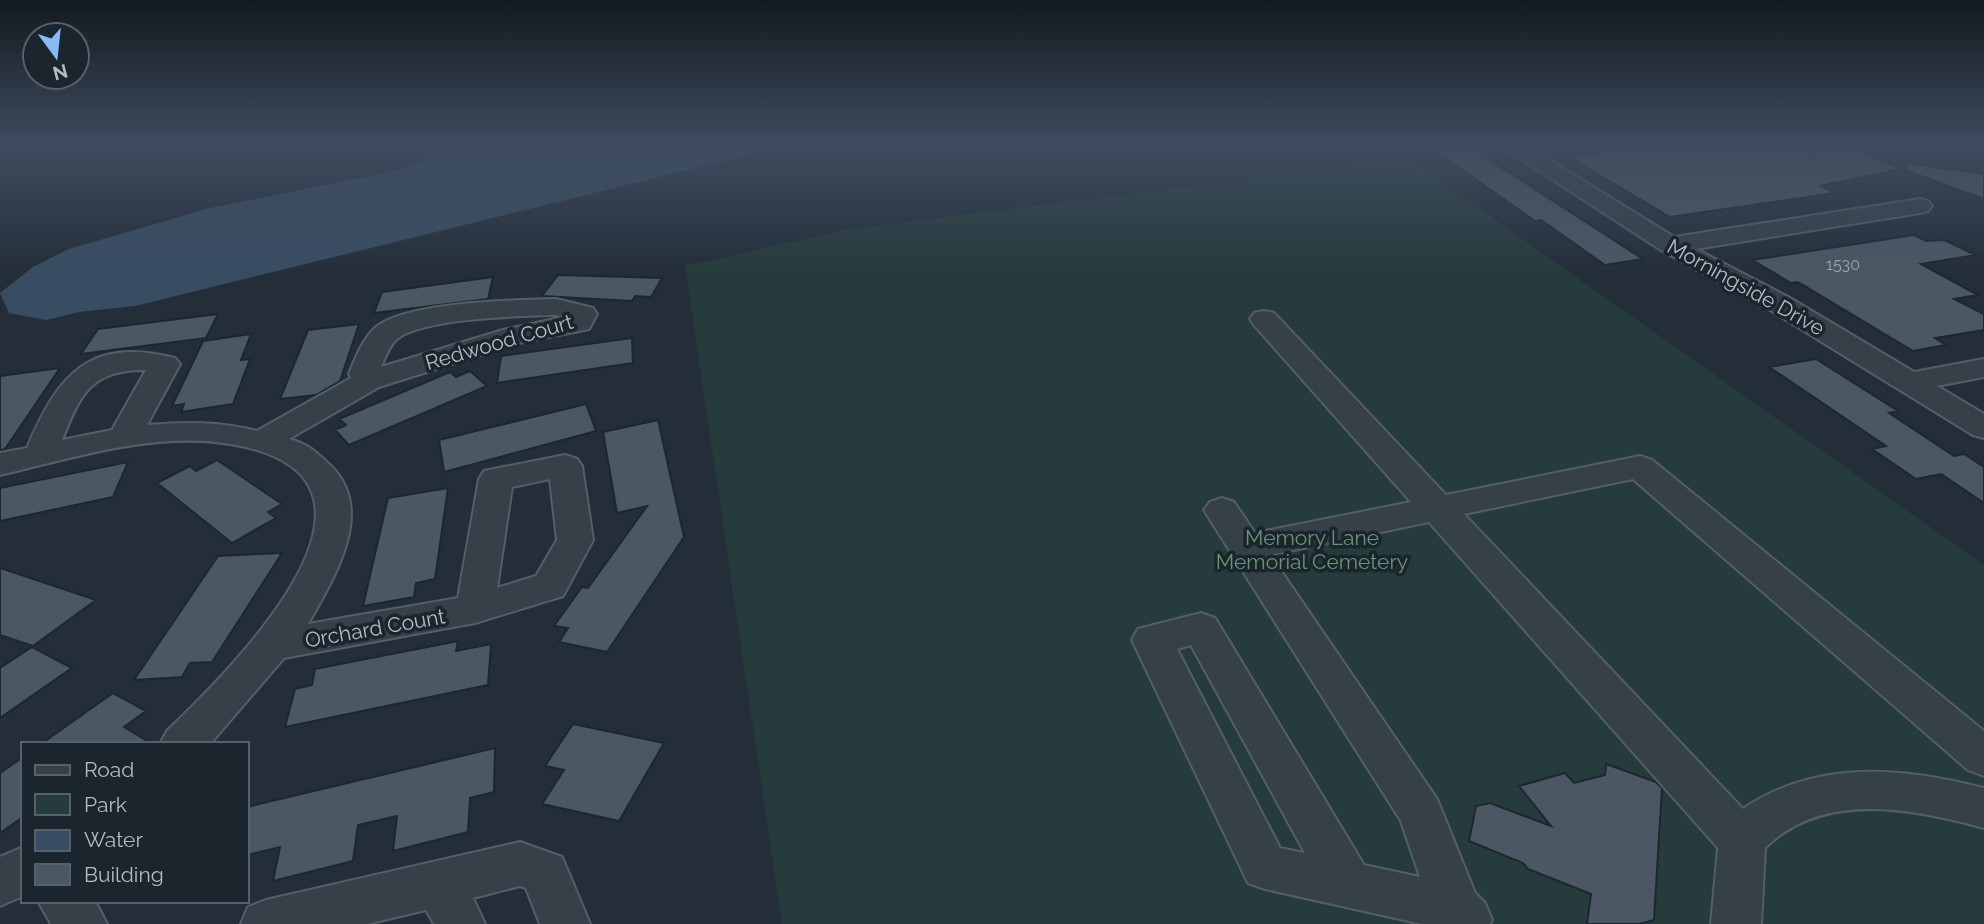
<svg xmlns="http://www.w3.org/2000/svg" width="1984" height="924" font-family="Raleway,sans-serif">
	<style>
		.green { fill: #263b3b }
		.water { fill: #394d62 }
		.building { fill: #4b5864; stroke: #1d2730; stroke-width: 2 }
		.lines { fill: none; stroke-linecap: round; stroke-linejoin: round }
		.minor-casing { stroke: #545e67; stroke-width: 4 }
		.minor { fill: #364049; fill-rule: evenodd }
		.labels { text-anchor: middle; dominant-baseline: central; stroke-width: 7; stroke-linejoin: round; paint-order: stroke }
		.far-number-label { font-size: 16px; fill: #98a2ad }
		.street-label { font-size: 21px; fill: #b1bbc5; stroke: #1b252e }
		.park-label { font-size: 21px; fill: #69956f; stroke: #1b252e }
	</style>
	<rect width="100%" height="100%" fill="#232e39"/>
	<path class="green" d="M1409,159L1984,565V924H782L685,266L850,229Z"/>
	<path class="water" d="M461,144H771L740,157L135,306L79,312L46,320L9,313L0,293L33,267L69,249L210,208L400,170Z"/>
	<path class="building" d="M1425,144H1465L1643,259L1605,265L1541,220L1535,221Z
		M1663,144H1792L1809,152L1852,147L1901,169L1821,186L1835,193L1670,217L1569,157Z
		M1906,163L1984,174V199L1905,170Z
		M1914,235L1926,241L1944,240L1976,255L1921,264L1978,295L1954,299L1984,314V330L1935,338L1946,345L1913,351L1798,282L1791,283L1752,260Z
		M558,275L662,278L651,297L635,296L632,301L542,296Z
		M493,277L488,299L374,313L382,292Z
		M218,314L206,338L81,354L98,329Z
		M359,324L340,381L316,395L280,399L308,330Z
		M251,334L241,360L250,359L233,404L181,412L184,404L172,406L203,341Z
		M632,338L633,363L497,383L501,356Z
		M1816,359L1898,411L1889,413L1954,456L1964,454L1984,467V503L1941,474L1916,479L1872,449L1886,446L1769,367Z
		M60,368L5,449L0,450V376Z
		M470,371L487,386L349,445L335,430L346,425L339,419L450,372L456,377Z
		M586,404L596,431L444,472L439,440Z
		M658,420L684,537L607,652L559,642L568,628L554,626L582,587L588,588L647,506L617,513L603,432Z
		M217,460L282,504L268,512L276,518L232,543L157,483L190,466L196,471Z
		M128,462L113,497L0,521V488Z
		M448,488L435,579L416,583L414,597L363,606L388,498Z
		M282,553L212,662L190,663L182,677L134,680L218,556Z
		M0,568L96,600L33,646L0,635Z
		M458,641L456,651L491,644L488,685L285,727L295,689L312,685L315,669Z
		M32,647L72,668L0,718V668Z
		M113,693L146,711L124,727L152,744H41Z
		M573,724L664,743L619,821L542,804L564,770L545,766Z
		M495,748L494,792L470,798L468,832L393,851L397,816L358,825L353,861L273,881L280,847L247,855V807Z
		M23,757V817L0,833V773Z
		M1606,764L1656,782L1662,788L1654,920L1639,924H1587L1591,894L1528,869L1523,863L1469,841L1476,806L1490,803L1551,826L1519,786L1565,773L1574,783L1605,775Z"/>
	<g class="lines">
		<defs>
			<path id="minor" d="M1498,144H1524L1674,237L1920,199L1928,201L1932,206L1928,211L1920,213L1696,249L1790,298L1914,372L1984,359V377L1937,386L1984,414V438L1973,435L1770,310L1661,250Z
				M556,299L593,308L597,314L589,329L519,343L379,387L289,439C308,444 316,452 330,465C377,510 334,578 308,624L458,598L479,479L484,471L565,455L577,459L582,466L593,540L563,596L475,623L284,658L210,744H160L167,731C234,667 426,476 230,444C155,431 73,458 0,475V453L27,448C58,375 89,336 175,358L180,364L147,425C184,422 220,421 257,431L351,378L349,374C355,359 363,338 376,327C407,302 514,300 556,299ZM556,315L564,317L503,330L381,367C385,358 389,346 397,339C423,318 520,316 556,315ZM146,370L112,430L62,440C81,393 91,370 146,370ZM550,479L557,540L536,576L497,588L512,487Z
				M1264,311L1274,313L1446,495L1640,456L1652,460L1984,731V776L1968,770L1633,479L1464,514L1743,809C1816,759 1902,767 1984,788V828C1914,809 1823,790 1765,848L1761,924H1711L1718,848L1429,522L1270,555L1437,799L1475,893L1485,903L1492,920L1490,924H1422L1265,889L1248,883L1132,640L1138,629L1201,613L1215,618L1364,865L1420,877L1401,821L1204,510L1210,502L1222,498L1234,502L1255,533L1411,502L1254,325L1250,319L1254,313ZM1191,645L1305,853L1280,848L1177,649Z
				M520,842L562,857L590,924H540L526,888L520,886L473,898L485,924H434L426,910L367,924H241L248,907L266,900Z
				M23,847V896L0,906V857Z
				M38,901H95L107,924H51Z"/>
		</defs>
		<use href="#minor" class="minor-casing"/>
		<use href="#minor" class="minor"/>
	</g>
	<linearGradient id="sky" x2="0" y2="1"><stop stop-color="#13191f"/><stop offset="0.53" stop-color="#3f4c5f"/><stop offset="1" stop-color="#3f4c5f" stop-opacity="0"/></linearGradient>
	<rect width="1984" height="274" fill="url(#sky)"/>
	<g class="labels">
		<g class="far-number-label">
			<text x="1843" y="264">1530</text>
		</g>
		<g class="street-label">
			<text transform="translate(1746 287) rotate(29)">Morningside Drive</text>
			<text transform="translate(499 342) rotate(-16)">Redwood Court</text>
			<text transform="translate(375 628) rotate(-10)">Orchard Count</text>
		</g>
		<g class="park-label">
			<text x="1312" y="537">Memory Lane<tspan x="1312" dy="24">Memorial Cemetery</tspan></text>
		</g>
	</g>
	<rect x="21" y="742" width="228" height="161" fill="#1b252e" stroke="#57616a" stroke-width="2"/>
	<rect x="35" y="765" width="35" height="10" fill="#364049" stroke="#57616a" stroke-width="2"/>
	<text x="84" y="777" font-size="21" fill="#b1bbc5">Road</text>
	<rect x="35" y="794" width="35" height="21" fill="#263b3b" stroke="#57616a" stroke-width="2"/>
	<text x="84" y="812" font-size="21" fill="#b1bbc5">Park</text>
	<rect x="35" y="830" width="35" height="21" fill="#394d62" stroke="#57616a" stroke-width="2"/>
	<text x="84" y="847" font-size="21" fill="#b1bbc5">Water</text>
	<rect x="35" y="864" width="35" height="21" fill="#4b5864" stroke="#57616a" stroke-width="2"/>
	<text x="84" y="882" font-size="21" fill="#b1bbc5">Building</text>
	<g transform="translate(56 56) rotate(165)"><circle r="33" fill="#1b252e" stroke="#57616a" stroke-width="2"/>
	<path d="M0-5L12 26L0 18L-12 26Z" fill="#89bbf2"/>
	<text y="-10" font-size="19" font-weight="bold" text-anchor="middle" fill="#b1bbc5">N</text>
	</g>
</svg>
